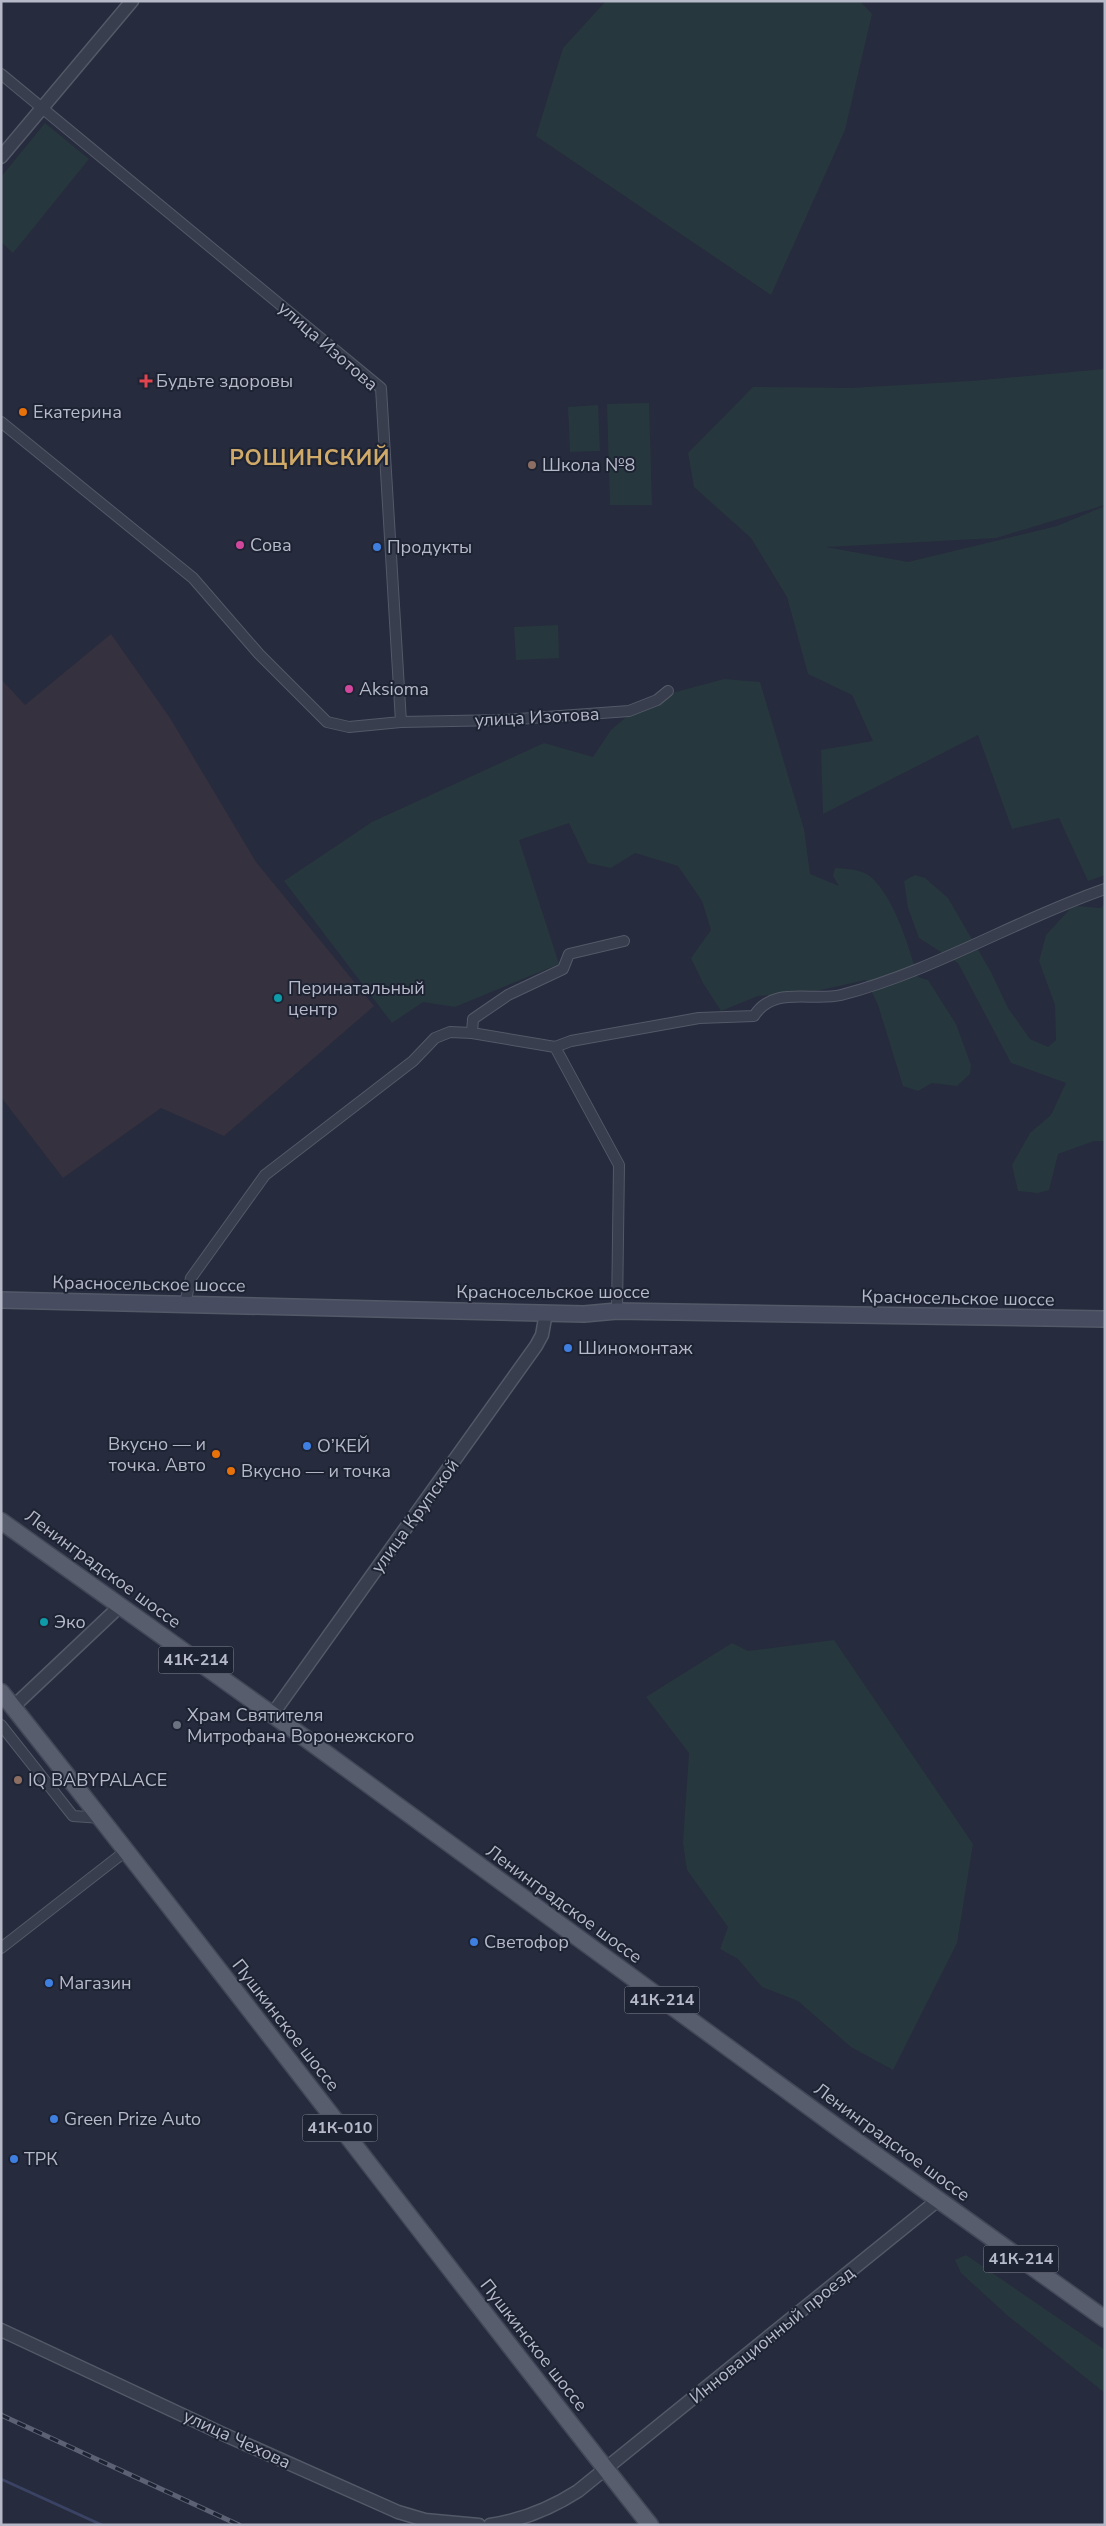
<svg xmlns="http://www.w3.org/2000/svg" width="1106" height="2526" font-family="'Nunito Sans',sans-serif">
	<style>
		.medical { fill: #35313f }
		.green { fill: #27373e }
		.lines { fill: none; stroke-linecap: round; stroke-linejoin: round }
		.stream { stroke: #3a4364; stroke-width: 3 }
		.minor-casing { stroke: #545968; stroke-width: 12 }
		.tertiary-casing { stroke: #545968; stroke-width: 15 }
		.secondary-casing { stroke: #545968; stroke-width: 18 }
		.primary-casing { stroke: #424757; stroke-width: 19 }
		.minor { stroke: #393e4e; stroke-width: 10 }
		.tertiary { stroke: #393e4e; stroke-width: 12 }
		.secondary { stroke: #484c60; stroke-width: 15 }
		.primary { stroke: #575d6d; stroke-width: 16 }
		.rail-casing { stroke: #5c6174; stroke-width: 5 }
		.rail { stroke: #1e2333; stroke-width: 3; stroke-dasharray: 9; stroke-linecap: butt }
		.health-dot { fill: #e0444e; stroke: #1e2333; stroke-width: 2 }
		.food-dot { fill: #e8710a; stroke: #1e2333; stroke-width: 2 }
		.education-dot { fill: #8d6e63; stroke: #1e2333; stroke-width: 2 }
		.hotel-dot { fill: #d1479c; stroke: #1e2333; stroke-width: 2 }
		.shop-dot { fill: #3f7fe0; stroke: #1e2333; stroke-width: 2 }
		.culture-dot { fill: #0f9aa8; stroke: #1e2333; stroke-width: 2 }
		.worship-dot { fill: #6b7280; stroke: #1e2333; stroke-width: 2 }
		.labels { text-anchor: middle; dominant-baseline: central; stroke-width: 4; stroke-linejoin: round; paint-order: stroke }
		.shield { fill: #1e2333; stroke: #888c9b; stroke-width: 1 }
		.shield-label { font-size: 16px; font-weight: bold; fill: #b5b9c8 }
		.street-label { font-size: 18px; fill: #b5b9c8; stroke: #1e2333 }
		.poi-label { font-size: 18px; fill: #b5b9c8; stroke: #1e2333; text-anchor: start }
		.district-label { font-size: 22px; font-weight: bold; letter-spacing: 1px; fill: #d0aa69; stroke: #1e2333 }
	</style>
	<rect width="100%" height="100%" fill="#262b3d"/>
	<path class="medical" d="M111,634L170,718L256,862L374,1006L224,1136L161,1108L63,1178L1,1097V679L25,705Z"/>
	<path class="green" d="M606,1H860L872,14L845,130L771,295L536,136L563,48Z
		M45,123L89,159L13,253L1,242V177Z
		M1105,369V505L996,538L826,547L908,562L1057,526L1105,506V875L1088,881L1059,818L1012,829L978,735L823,814L821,750L873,741L852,695L808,674L787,597L751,538L694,487L688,453L753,387L851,388L971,381Z
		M649,403L652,505H610L607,404Z
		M598,405L600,451L570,452L568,407Z
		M558,625L559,658L516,660L514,627Z
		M724,679L760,682L804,829L810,874L839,886L833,876L835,868C847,869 863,869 872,878C896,901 908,946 918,977L928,980L956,1024L971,1065L970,1074L957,1086L932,1083L918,1091L903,1086L878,1005L866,980L816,991L758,996L721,1011L703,983L691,958L711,930L702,901L678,866L635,853L611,868L588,863L569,823L519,840L559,964L455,1007L423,1002L392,1023L284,881L372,822L544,743L593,757L611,730L646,700Z
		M915,875L925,878L948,898L991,972L1008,1008L1030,1039L1048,1047L1056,1040L1055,1005L1039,961L1046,935L1070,909L1076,906L1101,908L1105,904V1141H1094L1058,1154L1049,1190L1038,1193L1018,1191L1012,1165L1030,1133L1051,1115L1066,1083L1011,1063L958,963L919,938L908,908L904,881Z
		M834,1640L973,1844L957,1943L893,2070L851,2047L798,2001L762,1987L738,1959L720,1949L728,1927L687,1870L683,1843L689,1753L646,1697L732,1643L748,1651Z
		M966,2255L1105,2350V2393L1008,2316L961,2273L955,2260Z"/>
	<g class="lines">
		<path class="stream" d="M1,2479L102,2525"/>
		<defs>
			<path id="minor" d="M1,74L381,388L401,722
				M1,422L193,578L259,654L327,722L349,727L401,722L503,720L629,711L657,700L668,691
				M472,1033L473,1019L508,995L563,969L569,954L624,941
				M555,1047L571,1041L699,1018L754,1016C773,985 812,1002 841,995C934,971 1015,920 1105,889
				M185,1303L191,1278L265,1175L413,1061L435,1038L450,1032L472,1033L555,1047L619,1165L617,1311
				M1,1725L73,1816L102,1818
				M1,1948L127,1850"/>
			<path id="tertiary" d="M1,157L132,1
				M13,1707L120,1606
				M272,1715L536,1346L542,1335L546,1313
				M1,2330L223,2434L398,2512L425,2520L479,2525
				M490,2525C523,2520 550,2509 578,2491L938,2200"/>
			<path id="secondary" d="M1,1300L584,1314L617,1311L1105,1319"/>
			<path id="primary" d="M1,1521L294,1730L845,2133L1105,2319
				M1,1692C220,1967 432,2249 650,2525"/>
		</defs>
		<use href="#minor" class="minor-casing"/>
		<use href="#tertiary" class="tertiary-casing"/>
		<use href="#secondary" class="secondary-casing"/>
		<use href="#primary" class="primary-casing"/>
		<use href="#minor" class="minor"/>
		<use href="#tertiary" class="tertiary"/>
		<use href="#secondary" class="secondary"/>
		<use href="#primary" class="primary"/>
		<defs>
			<path id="rail" d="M1,2415L239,2525"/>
		</defs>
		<use href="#rail" class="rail-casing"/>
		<use href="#rail" class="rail"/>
	</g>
	<path class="health-dot" d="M143.5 373.5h5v5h5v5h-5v5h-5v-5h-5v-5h5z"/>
	<g class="food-dot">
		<circle cx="23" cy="412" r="5"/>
		<circle cx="216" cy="1454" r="5"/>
		<circle cx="231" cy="1471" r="5"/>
	</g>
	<g class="education-dot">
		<circle cx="532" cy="465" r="5"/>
		<circle cx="18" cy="1780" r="5"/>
	</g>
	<g class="hotel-dot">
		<circle cx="240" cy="545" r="5"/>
		<circle cx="349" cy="689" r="5"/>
	</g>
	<g class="shop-dot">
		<circle cx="377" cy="547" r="5"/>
		<circle cx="568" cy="1348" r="5"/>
		<circle cx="307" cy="1446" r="5"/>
		<circle cx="474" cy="1942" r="5"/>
		<circle cx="49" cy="1983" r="5"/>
		<circle cx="54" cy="2119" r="5"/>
		<circle cx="14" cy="2159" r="5"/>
	</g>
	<g class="culture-dot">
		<circle cx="278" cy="998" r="5"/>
		<circle cx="44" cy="1622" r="5"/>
	</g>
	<circle class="worship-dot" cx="177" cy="1725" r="5"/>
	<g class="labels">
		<g class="shield">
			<rect x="158.5" y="1646.5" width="75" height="27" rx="4"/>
			<rect x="624.5" y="1986.5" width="75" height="27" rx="4"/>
			<rect x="302.5" y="2114.5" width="75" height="27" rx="4"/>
			<rect x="983.5" y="2245.5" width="75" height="27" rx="4"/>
		</g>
		<g class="shield-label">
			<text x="196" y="1660">41К-214</text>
			<text x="662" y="2000">41К-214</text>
			<text x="340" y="2128">41К-010</text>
			<text x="1021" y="2259">41К-214</text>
		</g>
		<g class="street-label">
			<text transform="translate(328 346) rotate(41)">улица Изотова</text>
			<text transform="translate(537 717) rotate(-3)">улица Изотова</text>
			<text transform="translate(149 1284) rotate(1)">Красносельское шоссе</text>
			<text x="553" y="1292">Красносельское шоссе</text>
			<text transform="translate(958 1298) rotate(1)">Красносельское шоссе</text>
			<text transform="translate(415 1516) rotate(-54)">улица Крупской</text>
			<text transform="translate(103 1569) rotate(36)">Ленинградское шоссе</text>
			<text transform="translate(564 1904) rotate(36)">Ленинградское шоссе</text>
			<text transform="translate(286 2025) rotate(52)">Пушкинское шоссе</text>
			<text transform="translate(892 2142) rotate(36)">Ленинградское шоссе</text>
			<text transform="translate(772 2335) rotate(-39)">Инновационный проезд</text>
			<text transform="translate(534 2345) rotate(52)">Пушкинское шоссе</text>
			<text transform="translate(237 2439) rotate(25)">улица Чехова</text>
		</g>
		<g class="poi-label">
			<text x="156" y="381">Будьте здоровы</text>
			<text x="33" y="412">Екатерина</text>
			<text x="542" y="465">Школа №8</text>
			<text x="250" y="545">Сова</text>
			<text x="387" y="547">Продукты</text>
			<text x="359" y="689">Aksioma</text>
			<text x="288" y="988">Перинатальный<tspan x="288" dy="21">центр</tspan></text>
			<text x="578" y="1348">Шиномонтаж</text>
			<text x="206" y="1444" text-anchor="end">Вкусно — и<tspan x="206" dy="21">точка. Авто</tspan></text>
			<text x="317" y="1446">О’КЕЙ</text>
			<text x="241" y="1471">Вкусно — и точка</text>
			<text x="54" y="1622">Эко</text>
			<text x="187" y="1715">Храм Святителя<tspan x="187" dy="21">Митрофана Воронежского</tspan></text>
			<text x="28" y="1780">IQ BABYPALACE</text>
			<text x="484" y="1942">Светофор</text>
			<text x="59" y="1983">Магазин</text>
			<text x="64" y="2119">Green Prize Auto</text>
			<text x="24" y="2159">ТРК</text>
		</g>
		<g class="district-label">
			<text x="310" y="458">РОЩИНСКИЙ</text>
		</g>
	</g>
	<rect width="1106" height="2526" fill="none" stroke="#b5b9c8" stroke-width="5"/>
</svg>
